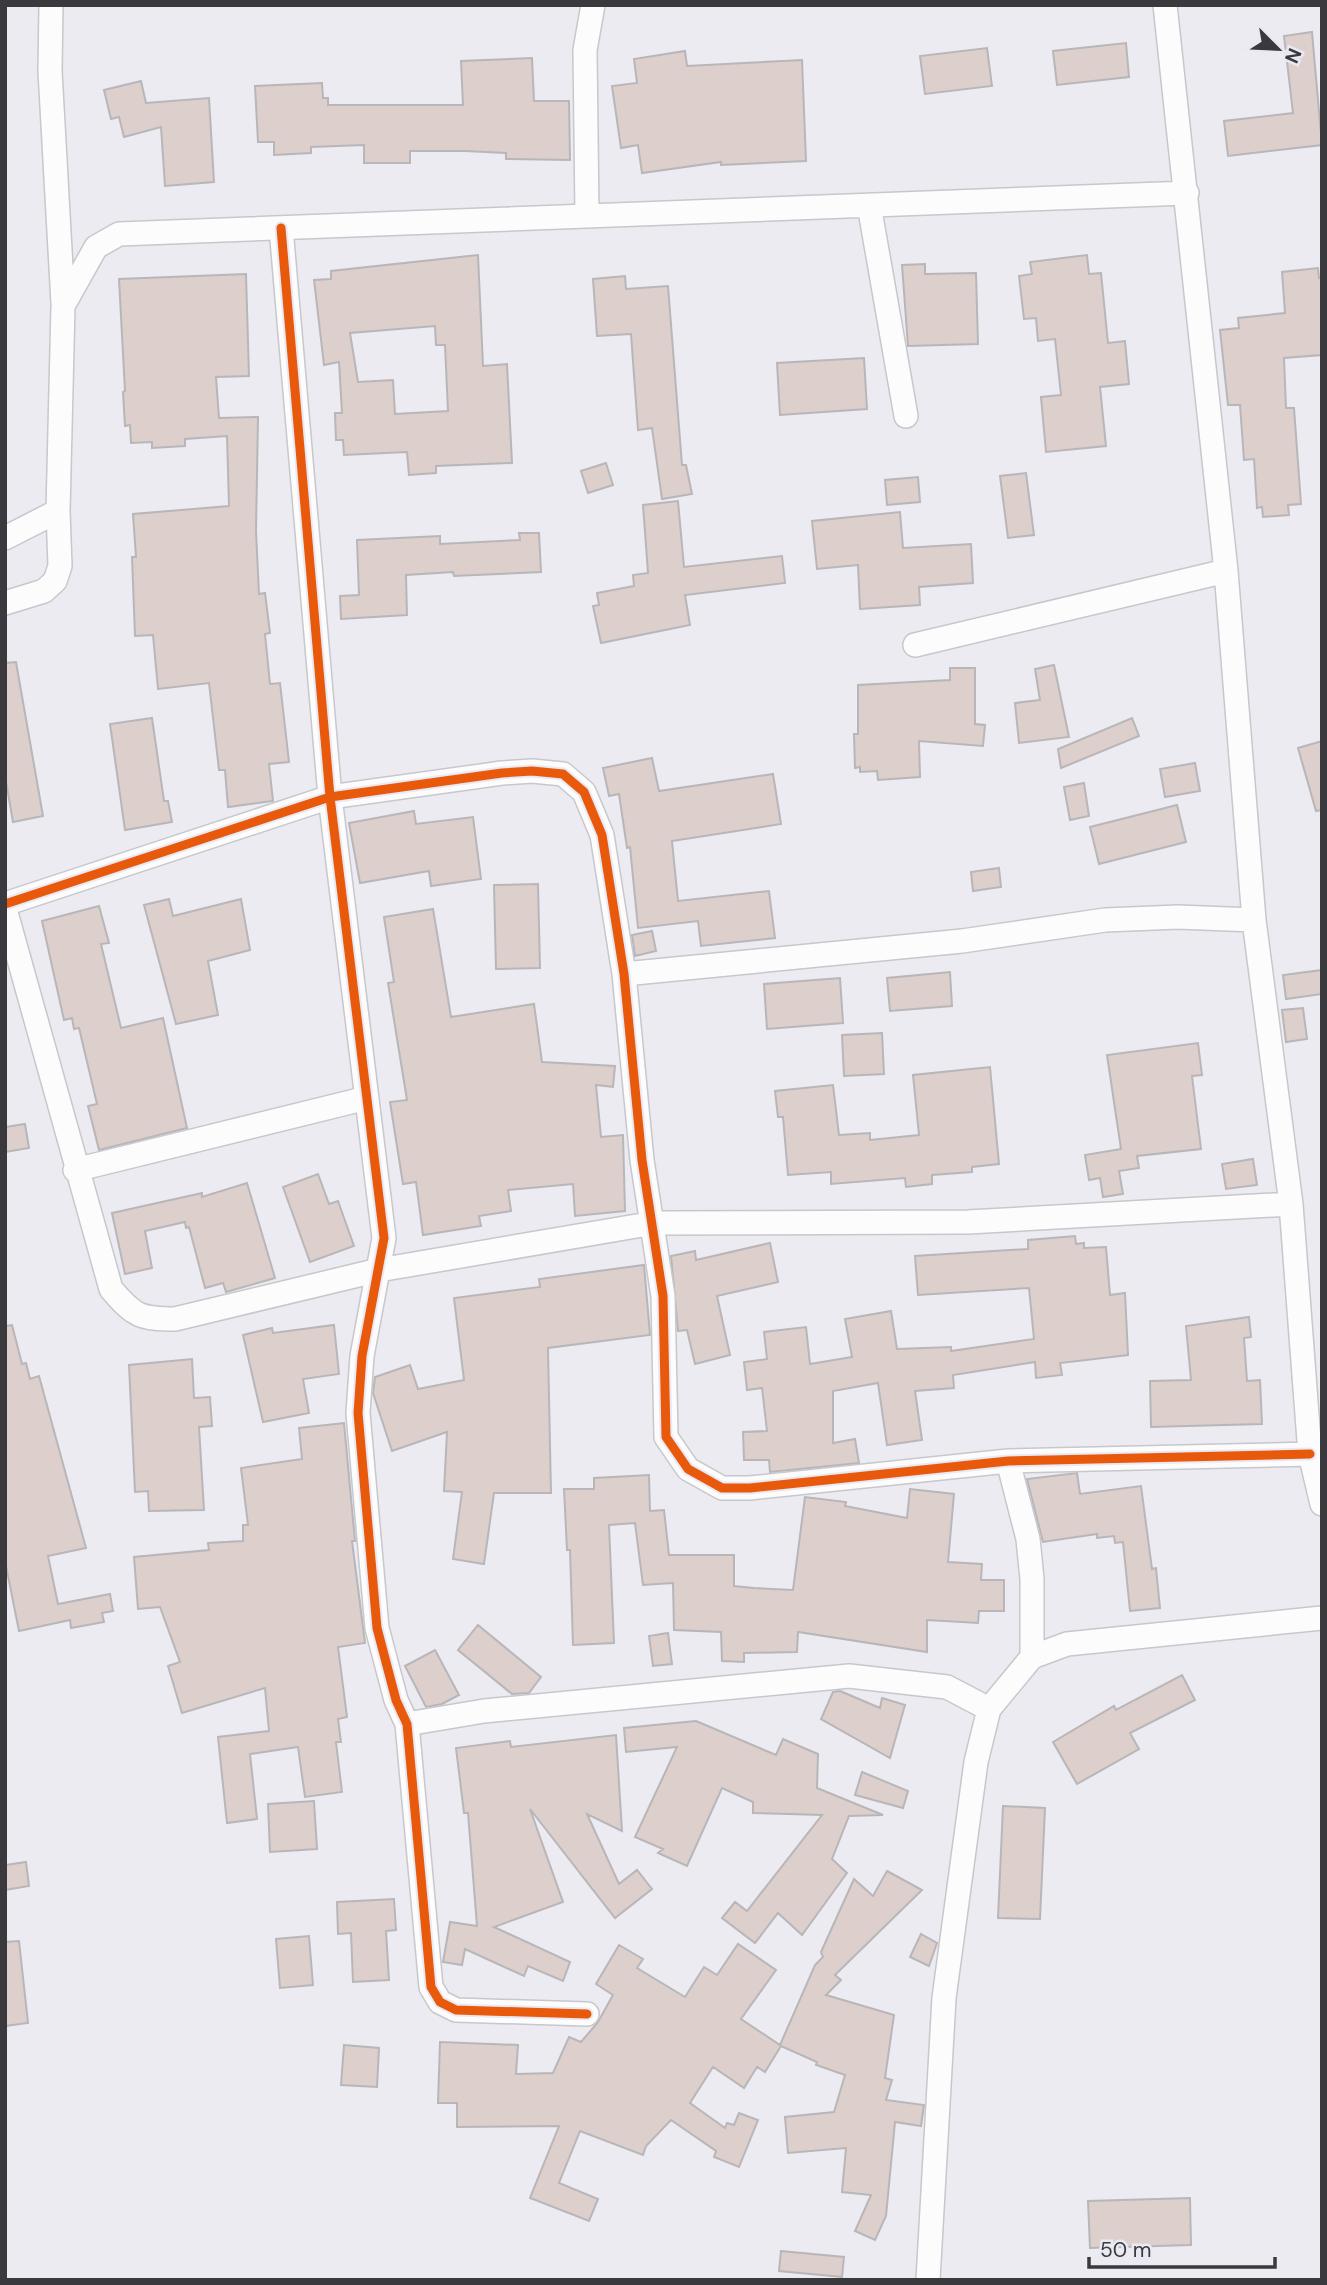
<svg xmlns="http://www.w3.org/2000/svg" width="1327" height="2285" font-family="'DM Sans',sans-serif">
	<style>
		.building { fill: #dccfcc; stroke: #b8b6b8; stroke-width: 2; fill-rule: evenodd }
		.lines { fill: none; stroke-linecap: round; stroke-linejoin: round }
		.minor-casing { stroke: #c7c7cc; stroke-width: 26 }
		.minor { stroke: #fcfcfd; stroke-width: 23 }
		.cycleway-casing { stroke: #e9e9f3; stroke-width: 13 }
		.cycleway { stroke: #e8590c; stroke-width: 9 }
	</style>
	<rect width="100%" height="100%" fill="#ebebf1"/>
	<path class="building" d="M1312,32L1322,145L1228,156L1224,121L1293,113L1284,36Z
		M1126,43L1129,77L1057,85L1053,51Z
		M987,48L992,86L925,94L920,56Z
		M685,51L687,66L802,60L806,161L721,165V162L642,173L638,145L621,148L612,86L637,83L634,59Z
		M532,58L534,101H569L570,160L506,159V153L465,151H410V163H364V145L311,147V153L274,155V142H258L255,86L322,83L323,98H328V105H463L461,61Z
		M141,81L146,103L209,98L214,182L165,186L161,127L124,137L119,117L111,119L104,90Z
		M478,255L483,366L507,364L512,463L436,466V473L409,475L407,452L344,455L343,440H336L335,413H342L339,362L324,365L314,280L331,279V271ZM435,326L436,345H445L448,411L395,414L393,380L358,382L350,333Z
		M1087,255L1089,274L1101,273L1108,343L1125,341L1129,384L1100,387L1106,446L1046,452L1041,397L1061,395L1055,339L1038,341L1036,318L1024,319L1019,276L1032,274L1030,262Z
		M925,264V274L976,273L978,344L908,346L902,265Z
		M1318,268L1319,278H1322V355L1284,358L1286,408H1294L1301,504L1288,505L1289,515L1263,517L1262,507L1257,508L1254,459L1244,460L1240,405H1228L1220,330L1239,328L1238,318L1285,313L1282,272Z
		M246,274L249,376L216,377L219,418L258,417L256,531L259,594L265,593L270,633L265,634L270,684L280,683L289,762L269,764L273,801L228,807L225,770H219L209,683L158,689L153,635L135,636L132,557H136L133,514L229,506L227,436L185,439V446L152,448V442L131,443L130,425L125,426L123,392L125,391L119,279Z
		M625,276L626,289L668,286L682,465H686L692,494L662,499L652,428L638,430L631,334L597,336L593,279Z
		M864,358L867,409L780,415L777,363Z
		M606,463L613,485L588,493L581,471Z
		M1026,473L1034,535L1008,538L1000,476Z
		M918,477L920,502L887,505L885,480Z
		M678,501L684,567L782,556L785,583L685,595L690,625L601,643L593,606L599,605L597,593L634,586L633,575L648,573L643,505Z
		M900,512L903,548L971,544L973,583L919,587L920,605L860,609L858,565L817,569L812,521Z
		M519,533H539L541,572L454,576L453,572L406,575L407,615L341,619L340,596L359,595L357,540L440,536V544L520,540Z
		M16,662L43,816L13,822L5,776V663Z
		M1054,665L1069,737L1019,743L1015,703L1040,700L1035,669Z
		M950,668H975V724L985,725L983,746L919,741L920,777L878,780L877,771L860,772V767L855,768L854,734H858V685L950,680Z
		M152,718L164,801H168L172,822L125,830L110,724Z
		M1132,718L1139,736L1061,768L1058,749Z
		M1322,741V810L1316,811L1298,748Z
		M652,758L659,791L773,774L781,824L672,841L678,901L769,891L775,938L701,946L698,921L638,928L630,847L627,848L619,794L609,796L603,768Z
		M1195,763L1200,791L1165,797L1160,769Z
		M1084,783L1089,816L1070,820L1064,787Z
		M1177,805L1186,842L1099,864L1090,827Z
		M414,811L416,824L473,817L481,879L431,886L429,871L360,883L349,823Z
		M999,868L1001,887L973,891L971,872Z
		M538,884L540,968L496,969L494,885Z
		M169,899L173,916L241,899L250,950L208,961L218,1015L176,1024L144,905Z
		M99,906L109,943L101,944L121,1028L163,1018L187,1128L99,1150L88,1106L97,1104L79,1028L74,1029L72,1018L64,1020L42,921Z
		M433,909L451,1017L534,1004L542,1062L615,1066L613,1087L596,1085L601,1137L623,1135L625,1211L575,1216L573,1184L508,1190L511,1211L479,1216L481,1226L423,1235L416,1182L403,1184L390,1102L407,1100L388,983L394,982L384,917Z
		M652,931L656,951L635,956L632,935Z
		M1322,970V994L1286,999L1283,975Z
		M950,972L952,1006L890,1011L887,978Z
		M840,978L843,1023L767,1029L764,984Z
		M1303,1008L1307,1039L1286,1042L1282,1010Z
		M882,1033L884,1074L844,1076L842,1035Z
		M1198,1043L1202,1075L1192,1076L1201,1149L1137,1156L1139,1168L1119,1171L1123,1194L1103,1197L1100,1178L1089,1180L1085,1155L1121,1149L1107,1055Z
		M990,1067L999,1164L972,1167V1172L932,1175V1184L906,1187L905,1178L831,1184V1172L788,1175L783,1117H778L775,1091L833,1085L839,1135L870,1133V1140L919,1135L913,1075Z
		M25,1124L29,1148L5,1152V1127Z
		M1253,1159L1257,1185L1226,1189L1222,1164Z
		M318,1174L329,1204L338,1201L354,1246L310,1262L283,1187Z
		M247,1183L275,1278L226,1292L223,1283L205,1288L189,1227L186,1228L185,1222L145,1231L152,1268L125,1274L112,1213L202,1193V1197Z
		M1075,1236L1076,1244L1084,1243V1248L1106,1247L1110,1295L1125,1293L1128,1355L1060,1363L1062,1375L1036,1378L1035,1362L953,1375L954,1388L915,1391L922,1440L887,1445L878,1383L833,1391V1443L855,1439L859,1463L770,1472L769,1460H744L743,1432L767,1431L762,1388L747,1390L744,1362L767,1359L764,1332L806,1327L810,1364L852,1357L845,1319L891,1311L897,1349L951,1347V1351L1034,1339L1029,1288L918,1295L915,1256L1028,1249V1240Z
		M770,1243L778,1282L717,1296L730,1355L695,1364L687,1330L678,1331L671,1256L695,1251L696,1260Z
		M644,1265L650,1335L548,1348L551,1493H494L484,1564L453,1559L462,1492L444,1491L447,1432L392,1451L373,1393L375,1377L410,1365L418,1389L464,1380L454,1298L540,1287L539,1279Z
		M1249,1317L1251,1337L1244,1338L1247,1381L1260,1380L1262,1424L1151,1427L1150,1381L1191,1380L1186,1326Z
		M12,1325L22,1364L26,1363L30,1379L39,1376L86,1548L48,1556L58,1604L110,1594L113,1611L102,1613L104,1622L71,1628L70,1620L19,1631L5,1561V1326Z
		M334,1325L339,1374L303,1379L309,1413L263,1422L243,1335L272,1328L273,1333Z
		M192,1359L194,1398L210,1397L212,1426L199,1427L204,1510L149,1511L148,1491L135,1492L129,1365Z
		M344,1423L355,1541H352L365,1643L338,1647L347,1717L338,1719L341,1742H336L342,1792L305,1797L298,1747L250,1754L257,1819L227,1823L218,1737L269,1731L265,1688L182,1713L168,1666L180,1662L160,1607L138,1609L134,1557L209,1550L208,1543L243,1541V1525H248L241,1468L302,1459L299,1428Z
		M1077,1473L1080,1494L1141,1486L1152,1569L1156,1568L1160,1608L1130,1611L1123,1542L1115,1543L1114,1536L1097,1538V1534L1043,1542L1027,1479Z
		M649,1475L650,1511L664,1510L669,1555H734V1586L754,1588L793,1590L805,1497L846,1502L845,1506L907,1518L910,1489L954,1494L948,1562L982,1564L981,1580H1004V1611H979L978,1623L927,1620V1652L798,1632L797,1652L744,1653V1662L722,1661L721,1632L674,1630L673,1583L643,1585L635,1523L609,1525L614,1643L573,1645L570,1550H567L564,1489H594V1478Z
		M478,1625L541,1677L529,1693L512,1694L458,1650Z
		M668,1633L672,1664L653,1666L649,1636Z
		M435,1650L459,1695L442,1704L426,1707L405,1666Z
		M1182,1675L1195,1700L1130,1733L1139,1749L1077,1784L1053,1742L1114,1706L1116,1710Z
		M840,1691L880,1708L882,1698L905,1705L890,1758L821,1719L833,1692Z
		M696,1721L776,1755L783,1739L818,1754L817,1788L883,1815L849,1816L832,1859L847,1873L802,1935L778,1913L755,1943L722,1918L735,1902L747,1911L822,1815L753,1813V1802L722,1788L687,1866L658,1853L663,1849L635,1837L677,1747L626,1752L624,1728Z
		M616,1735L622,1831L587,1814L619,1884L637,1870L652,1889L615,1918L530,1809L563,1902L494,1927L570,1962L563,1981L528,1966L524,1976L465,1949L462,1965L443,1962L450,1922L477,1926L468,1813H464L456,1748L510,1741L511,1747Z
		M862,1772L908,1791L903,1808L855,1795Z
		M314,1801L317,1849L270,1852L268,1804Z
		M1003,1806L1045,1808L1040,1919L998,1918Z
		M26,1862L29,1886L5,1890V1865Z
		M887,1871L922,1890L835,1975L841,1980L826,1995L894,2015L885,2078L892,2080L886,2100L924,2105L921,2126L895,2122L886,2216L875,2240L855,2231L871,2195L842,2192L846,2148L788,2153L785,2117L834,2112L845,2075L816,2065L817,2062L781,2046L765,2072L757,2067L744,2088L713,2067L690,2103L725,2128L727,2123L734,2125L739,2113L758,2120L739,2167L714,2157L716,2151L671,2120L646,2146L643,2155L580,2131L559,2183L598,2199L589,2221L530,2198L559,2126L457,2127V2103H438L440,2042L518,2045L516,2074L553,2073L569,2037L581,2042L598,2022L613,1995L596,1984L619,1945L643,1959L637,1968L685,1997L704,1967L717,1975L738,1944L776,1970L741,2019L780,2045L815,1965L823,1957L821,1952L854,1879L873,1896Z
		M394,1899L396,1930L386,1931L389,1980L353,1982L351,1933L338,1934L337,1902Z
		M921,1934L937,1943L929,1966L910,1957Z
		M309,1936L313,1985L280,1988L276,1939Z
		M19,1941L28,2023L5,2026V1942Z
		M344,2045L379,2048L377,2087L341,2085Z
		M1190,2198L1191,2245L1090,2248L1088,2201Z
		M781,2251L844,2257L842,2277L779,2271Z"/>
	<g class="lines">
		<defs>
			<path id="minor" d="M51,5L50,71L63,303
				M1165,5L1226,571L1254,920L1291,1204L1310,1454L1322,1504
				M869,205L906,416
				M587,216L585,50L593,5
				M281,228L330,797L384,1238L362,1356L358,1413L377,1628L396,1700L407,1724L431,1987L440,2002L456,2010L587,2014
				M5,538L58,511
				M5,603L44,591L55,581L60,566L58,511L63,306L96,247L119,234L1187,193
				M915,645L1226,571
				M5,904L330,797L502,773L532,771L563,774L584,792L602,835L624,974L642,1160L663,1296L666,1437L688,1469L722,1488H750L1008,1461L1310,1454
				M5,909L111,1289C134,1316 140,1319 175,1319L379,1270L654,1223L968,1222L1291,1204
				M624,974L962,941L1105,920L1178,917L1254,920
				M75,1170L367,1098
				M1008,1461L1028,1539L1032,1579V1657
				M407,1724L484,1711L849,1676L947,1687L989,1709
				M928,2280L944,1998L976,1762L989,1709L1032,1657L1067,1644L1322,1618"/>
		</defs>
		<use href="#minor" class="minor-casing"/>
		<use href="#minor" class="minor"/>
		<defs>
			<path id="cycleway" d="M281,228L330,797L384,1238L362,1356L358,1413L377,1628L396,1700L407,1724L431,1987L440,2002L456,2010L587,2014
				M5,904L330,797L502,773L532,771L563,774L584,792L602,835L624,974L642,1160L663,1296L666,1437L688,1469L722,1488H750L1008,1461L1310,1454"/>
		</defs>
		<use href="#cycleway" class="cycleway-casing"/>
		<use href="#cycleway" class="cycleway"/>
	</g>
	<rect width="1327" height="2285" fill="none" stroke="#3a3a3e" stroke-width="14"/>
	<g transform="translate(1278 49) rotate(114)" stroke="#e9e9f3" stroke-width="5" paint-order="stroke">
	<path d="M0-5L12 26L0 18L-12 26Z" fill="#3a3a3e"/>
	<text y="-10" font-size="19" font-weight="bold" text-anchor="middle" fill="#3a3a3e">N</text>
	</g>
	<path d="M1089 2257v10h186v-10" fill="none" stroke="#3a3a3e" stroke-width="3.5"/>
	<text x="1100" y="2257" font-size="21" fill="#3a3a3e" stroke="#e9e9f3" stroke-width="5" paint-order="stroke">50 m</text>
</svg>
